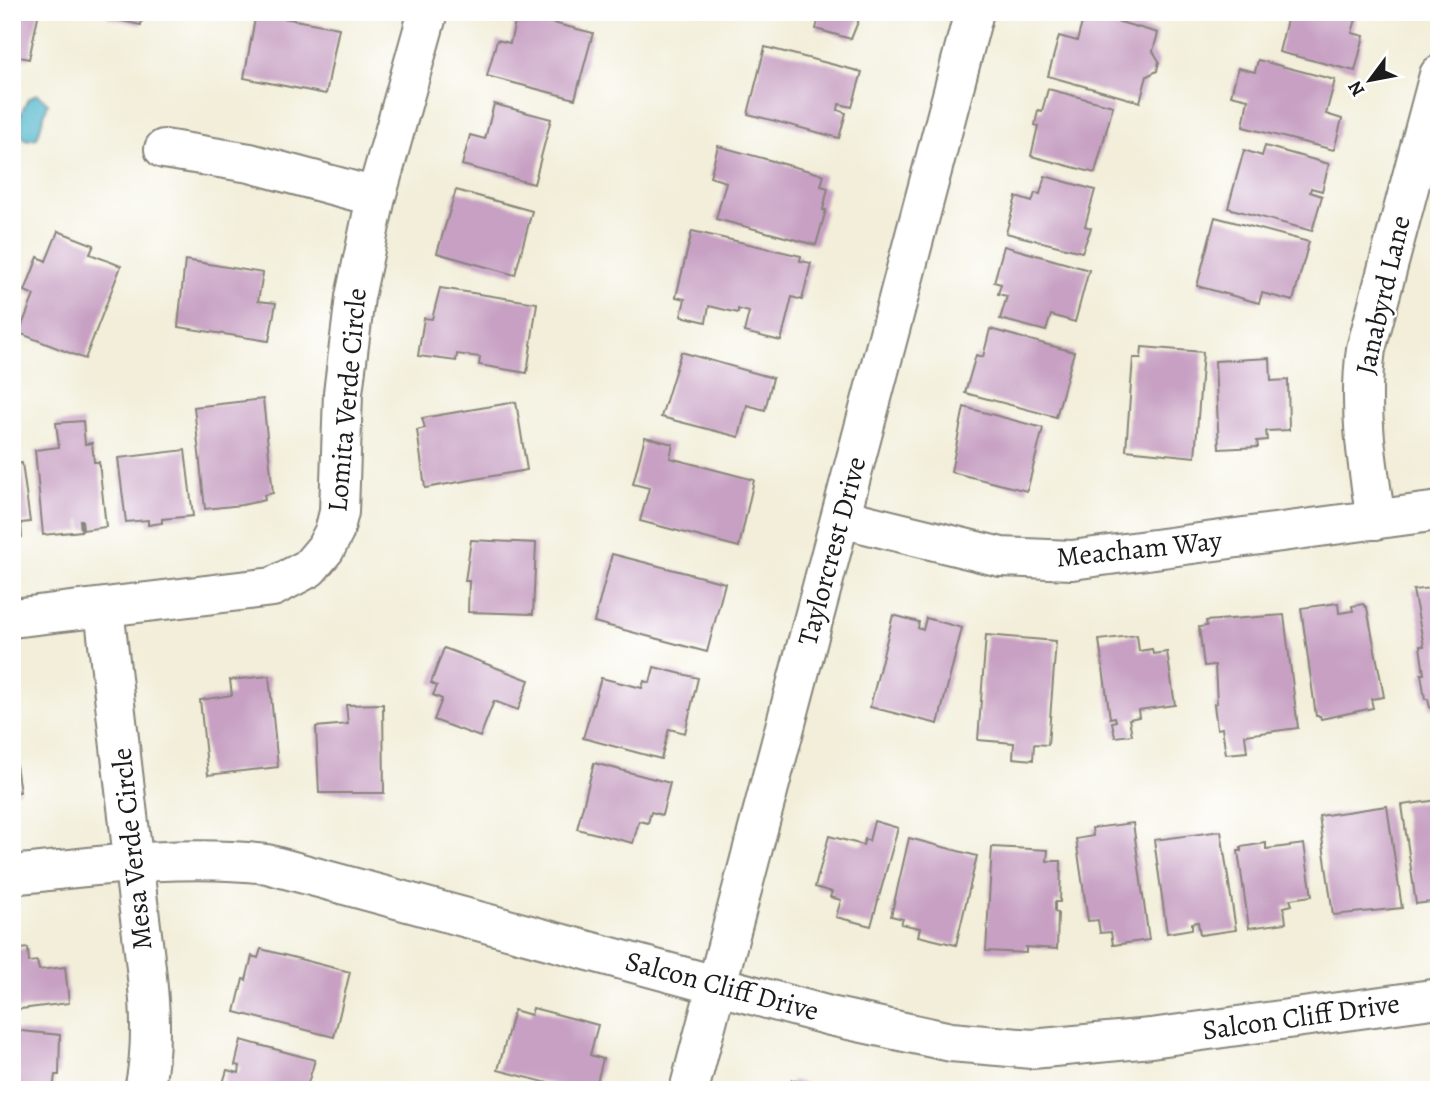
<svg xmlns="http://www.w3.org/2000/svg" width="1451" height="1102" font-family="Alegreya,serif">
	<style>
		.water { fill: #4cb4ca; stroke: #346873; stroke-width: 2 }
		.building { fill: #c7a0c3 }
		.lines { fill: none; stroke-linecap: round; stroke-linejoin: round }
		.minor-casing { stroke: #87857a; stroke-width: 42 }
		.minor { stroke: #fff; stroke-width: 38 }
		.labels { text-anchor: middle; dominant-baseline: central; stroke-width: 5; stroke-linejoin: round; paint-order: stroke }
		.street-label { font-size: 28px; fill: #1c1c1c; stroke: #fff }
	</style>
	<rect width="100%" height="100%" fill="#fff"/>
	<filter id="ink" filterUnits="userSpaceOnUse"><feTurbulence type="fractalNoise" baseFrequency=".0143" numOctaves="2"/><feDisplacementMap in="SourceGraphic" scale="14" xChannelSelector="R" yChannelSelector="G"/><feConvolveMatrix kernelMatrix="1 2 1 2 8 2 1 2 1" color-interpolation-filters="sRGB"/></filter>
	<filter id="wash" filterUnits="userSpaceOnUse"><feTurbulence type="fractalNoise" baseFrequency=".00686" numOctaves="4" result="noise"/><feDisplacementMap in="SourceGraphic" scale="28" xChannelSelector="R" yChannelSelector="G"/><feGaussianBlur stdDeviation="1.57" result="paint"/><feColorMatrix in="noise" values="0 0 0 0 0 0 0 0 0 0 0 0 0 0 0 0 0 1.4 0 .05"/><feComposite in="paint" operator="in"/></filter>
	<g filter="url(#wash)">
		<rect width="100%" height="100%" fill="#f2eed9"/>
		<path class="water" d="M37,94L48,103L37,138L26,140L15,126L28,99Z"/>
		<g id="blocks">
			<path class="building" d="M12,12H39L29,59L12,55Z
				M108,12H143L141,25L108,18Z
				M807,12H862L851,39L816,29L819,17Z
				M1085,12L1158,33L1153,51L1159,61L1157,71L1147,76L1140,102L1048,76L1059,36L1077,41Z
				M1134,12H1156L1155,19Z
				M1289,12H1358L1352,33L1364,36L1355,71L1279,52Z
				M256,13L339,28L326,94L244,78Z
				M517,14L593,33L575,99L487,76L497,40L510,43Z
				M765,47L862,72L852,107L839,104L838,110L846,113L839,138L748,114Z
				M1258,60L1335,80L1326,114L1342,119L1334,150L1243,127L1248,99L1231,95L1238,68L1255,72Z
				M1048,89L1113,106L1095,173L1031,156L1038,126L1035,125L1038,110L1042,111Z
				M494,104L551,119L534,184L462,165L470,135L485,139Z
				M718,146L824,175L821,186L828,188L823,210H826L816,245L716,219L726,182L710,177Z
				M1265,146L1329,164L1322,191L1311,188L1310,192L1322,196L1312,231L1228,208L1244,150L1262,156Z
				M1045,176L1095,190L1085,226L1091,228L1082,252L1006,233L1016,197L1032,202L1035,193L1040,194Z
				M456,190L532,211L515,275L437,253Z
				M1215,217L1309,242L1293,301L1262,293L1259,303L1197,286Z
				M58,231L94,245L90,254L121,266L85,359L19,333L34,295L25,291L38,257L46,261Z
				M692,231L801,256L800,261L811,263L802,300L792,297L781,341L744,332L749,312L738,309V313L709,306L706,322L681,316L685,299L676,297Z
				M1004,246L1089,270L1075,322L1051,315L1046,331L1000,319L1007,296L998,294L1001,284L994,282Z
				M185,260L263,273L258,301L276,303L269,341L178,327Z
				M440,288L537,303L527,373L479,365L480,357L457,354L456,361L418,356L424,318L432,319Z
				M990,329L1074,352L1056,417L965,393L976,355L983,357Z
				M1142,347L1203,352L1195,457L1126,450L1133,358H1141Z
				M681,352L773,378L765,410L747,405L739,437L661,417Z
				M1270,358L1271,381L1288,380L1289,430L1266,431L1267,440L1257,441L1258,447L1219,449L1215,361Z
				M263,399L273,493L264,495L265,500L242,505L205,509L194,407Z
				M516,402L527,470L425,488L417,430L425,428L422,418Z
				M964,407L1043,428L1027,491L951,472Z
				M83,421L85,444L92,443L94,462H99L106,527L83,530L82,520H80L81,531L43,535L35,450L59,447L56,423Z
				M645,437L673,444L670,458L754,480L739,547L640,521L649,488L633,484Z
				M185,450L193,516L162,519V523L148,525V520L126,522L118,458Z
				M22,463L30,522L21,523L22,537L12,538V464Z
				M471,540L536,543L533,614L468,612L469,581H465Z
				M612,554L725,583L707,652L594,622Z
				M1439,587V707L1430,708L1428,699H1425L1421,674H1424L1420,646H1424L1413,590Z
				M1338,603L1339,613L1353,611L1352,606L1363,604L1367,608L1384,697L1371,699L1373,708L1321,719L1320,716H1316L1301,608Z
				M893,615L919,622L918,628L923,630L926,618L962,628L938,724L870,707Z
				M1284,615L1298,728L1245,735L1247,752L1226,754L1222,728L1217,729L1214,704L1217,703L1215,665L1204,666L1199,627L1207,626L1206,621Z
				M986,635L1056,641L1048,745L1034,744L1033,760L1013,758L1014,743L978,740Z
				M1137,635L1139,651L1152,649L1153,654L1167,652L1175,705L1138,710L1139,717L1129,719L1132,735L1115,737L1112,722L1116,721L1115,717L1110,718L1099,640Z
				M444,648L529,680L518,710L494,701L480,737L434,720L442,699L433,695L437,686L431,683Z
				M654,667L698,678L685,733L669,729L661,759L583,738L601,678L642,688L644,681L650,683Z
				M269,676L278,767L208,775L200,700L232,695L230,680Z
				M383,704L384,793H319L316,727L348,724L346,705Z
				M12,738L20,792L12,793Z
				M594,763L670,783L662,815L651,812L648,823L639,821L633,843L577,829Z
				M1439,800V901L1416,904L1402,805Z
				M1387,806L1402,908L1333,915L1319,816Z
				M874,821L898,828L871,926L836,917L841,900L830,897L832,892L815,887L829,836L863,845L865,839L869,841Z
				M1133,823L1149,940L1113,945L1111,932L1100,933L1098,920L1088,921L1076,839L1093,836L1092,828Z
				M1221,831L1236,930L1200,935L1198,922L1192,923V929L1167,933L1154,840Z
				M909,838L977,856L956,945L918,936L920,928L901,924L903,919L891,916Z
				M1266,843V849L1304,844L1312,896L1290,899L1292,905L1284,907L1286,923L1249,928L1238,851H1241V847Z
				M992,847L1048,850L1047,861H1061L1060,902H1055V912L1058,913L1057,949L1026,947V953L986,951Z
				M28,948L29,962L37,961L39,970L65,967L69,1003L12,1010V950Z
				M261,949L350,972L334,1037L235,1012L243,979L246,980L252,956L258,958Z
				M533,1008L598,1025L590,1055L603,1059L595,1090H575L498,1070L514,1010L531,1015Z
				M12,1030L60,1035L59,1075H55L53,1090H12Z
				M241,1040L315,1060L306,1090H221L227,1070L239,1073L240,1066L235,1065Z
				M792,1080L826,1089V1090H789Z"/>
		</g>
	</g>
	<g filter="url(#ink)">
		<use href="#blocks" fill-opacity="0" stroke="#87857a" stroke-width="2"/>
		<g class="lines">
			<defs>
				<path id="minor" d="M164,149L250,163L376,197
					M841,518L1001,557L1072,560L1439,511
					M1376,520C1367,462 1358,408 1366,349L1439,75
					M104,609C116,710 128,810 139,910C146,969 157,1031 144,1090
					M12,618L273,587L309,568L325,549L334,532L339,512L343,393L355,297L376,197L428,12
					M12,875C98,866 181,854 267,864L830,1016L951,1042L1032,1049L1151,1038L1439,998
					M689,1090L974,12"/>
			</defs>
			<use href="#minor" class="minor-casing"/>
			<use href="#minor" class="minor"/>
		</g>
	</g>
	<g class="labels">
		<g class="street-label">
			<text transform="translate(1383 295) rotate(-77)">Janabyrd Lane</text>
			<text transform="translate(347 400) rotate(-85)">Lomita Verde Circle</text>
			<text transform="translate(1139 549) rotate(-6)">Meacham Way</text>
			<text transform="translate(832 551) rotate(-75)">Taylorcrest Drive</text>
			<text transform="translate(132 849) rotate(-96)">Mesa Verde Circle</text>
			<text transform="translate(722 986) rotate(15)">Salcon Cliff Drive</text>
			<text transform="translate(1301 1017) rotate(-8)">Salcon Cliff Drive</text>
		</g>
	</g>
	<rect width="1451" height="1102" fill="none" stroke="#fff" stroke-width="42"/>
	<g transform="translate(1370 80) rotate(238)" stroke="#ffffff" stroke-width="5" paint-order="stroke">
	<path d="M0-5L12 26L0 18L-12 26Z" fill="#1c1c1c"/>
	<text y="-10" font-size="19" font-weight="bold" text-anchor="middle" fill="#1c1c1c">N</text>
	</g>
</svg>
